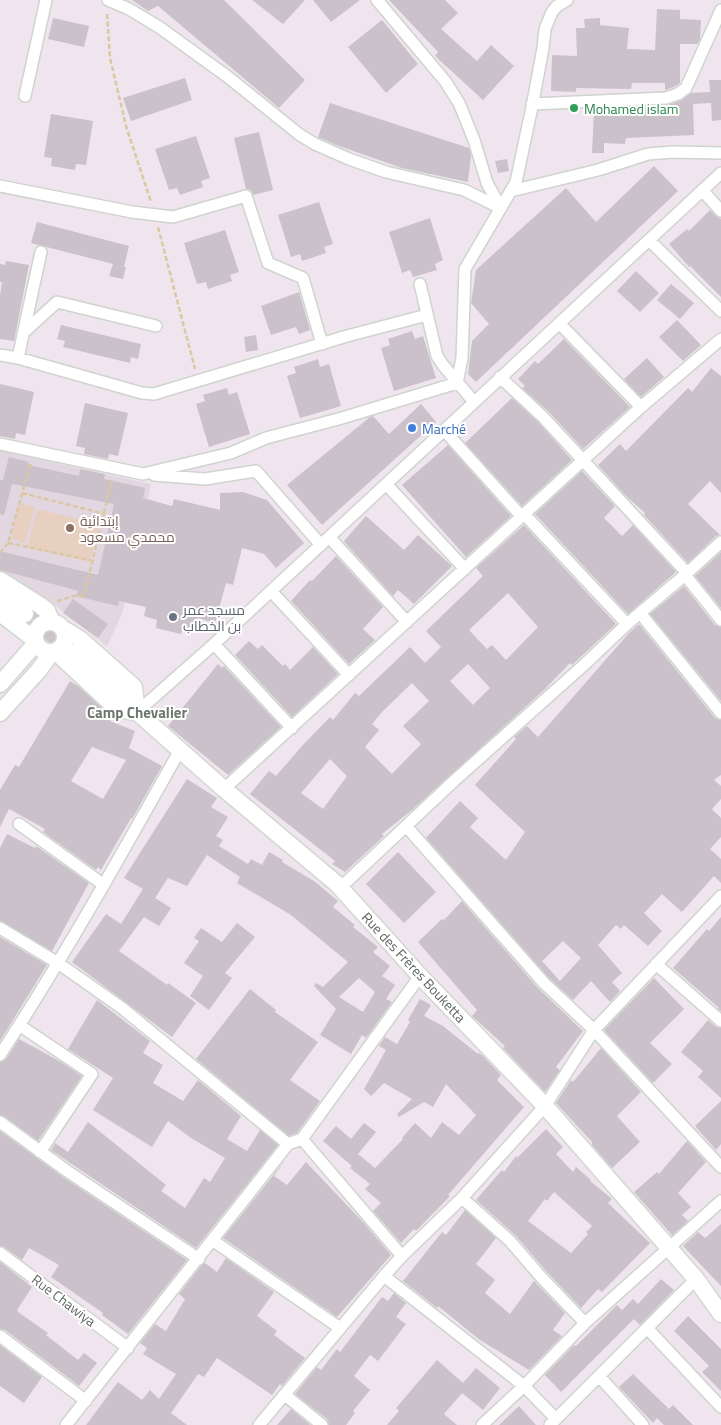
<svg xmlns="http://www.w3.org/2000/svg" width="721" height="1425" font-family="'Titillium Web',Cairo,sans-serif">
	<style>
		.education { fill: #e2d6e1 }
		.green { fill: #e8d0c1 }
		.building { fill: #cbc1ca; fill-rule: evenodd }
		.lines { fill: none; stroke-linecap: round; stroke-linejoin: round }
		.secondary-tunnel { stroke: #cbc5ca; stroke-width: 16; stroke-dasharray: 16 8; stroke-linecap: butt }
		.street-casing { stroke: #ced4ce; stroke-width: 14 }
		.secondary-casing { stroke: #d0d8d0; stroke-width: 19 }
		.path { stroke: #dbc8a3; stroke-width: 2.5; stroke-dasharray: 5 2.5; stroke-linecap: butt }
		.street { stroke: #fff; stroke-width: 11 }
		.secondary { stroke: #fff; stroke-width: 16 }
		.leisure-dot { fill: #2e9e5b; stroke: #fff; stroke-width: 2 }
		.shop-dot { fill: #3f7fe0; stroke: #fff; stroke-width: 2 }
		.education-dot { fill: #8d6e63; stroke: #fff; stroke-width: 2 }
		.worship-dot { fill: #6b7280; stroke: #fff; stroke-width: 2 }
		.labels { text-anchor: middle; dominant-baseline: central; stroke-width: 4; stroke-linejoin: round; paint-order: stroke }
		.leisure-label { font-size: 14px; fill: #27864d; stroke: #fff; text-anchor: start }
		.shop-label { font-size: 14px; fill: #366cbe; stroke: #fff; text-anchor: start }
		.education-label { font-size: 14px; fill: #785e54; stroke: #fff; text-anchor: start }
		.worship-label { font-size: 14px; fill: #5b616d; stroke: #fff; text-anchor: start }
		.street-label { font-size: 14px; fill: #5d665d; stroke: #fff }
		.neighbourhood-label { font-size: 15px; font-weight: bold; fill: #6f786e; stroke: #fff }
	</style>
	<rect width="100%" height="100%" fill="#f0e5ee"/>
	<path class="education" d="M0,451L151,484L122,614L107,646L47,599L0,573Z"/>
	<path class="green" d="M20,503L35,507L25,543L11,539Z
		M37,509L99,524L90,562L27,547Z"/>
	<path class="building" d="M132,0H224L305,80L279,108L158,6L148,11Z
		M252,0H305L283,24Z
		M313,0H360L331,22Z
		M389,0H445L458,13L441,29L477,61L491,45L514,66L483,100L435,56L438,52Z
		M657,9L680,10V19L701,20L700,40L697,44H680V83L674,87L665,90V83H632L631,89L576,88V92L551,91L552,55L577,56L576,28H585L584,19L600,18V25L629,28L627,49L655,50Z
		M53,18L89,26L84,47L48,39Z
		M382,20L418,64L386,93L348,47Z
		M185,78L192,100L131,121L123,98Z
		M709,80H721V120L712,121L711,103L693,104L694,135L626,138L625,144L604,143V153H592L594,111L629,113V109L666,107V106L682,100L691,93L710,92Z
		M330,103L469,148L471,155L468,182L402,168L336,145L318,137Z
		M51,114L93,121L86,165L76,164L75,170L51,166L52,158L44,157Z
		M259,132L273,190L253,195L251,190L246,189L234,138Z
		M196,136L210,178L201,181L203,187L180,195L177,188L169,190L155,149Z
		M507,159L509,171L498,173L495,161Z
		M654,166L678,191L476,382L468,374L472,341L489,324L471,303L476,270L566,188L596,222Z
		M319,202L333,244L324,247L326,253L302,261L300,254L291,257L278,215Z
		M710,210L716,216L721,219V297L690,266L689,267L669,244L687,229L689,231Z
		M430,218L443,260L435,264L437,270L413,277L410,270L402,273L389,232Z
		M37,222L129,246L124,267H126L123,279L109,276L113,264L31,243Z
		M225,230L239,272L230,275L232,281L208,289L206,282L197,284L184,243Z
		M6,261L29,265L14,341L0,339V296L2,282H0V264L5,265Z
		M636,271L659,293L640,312L617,291Z
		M671,284L694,303L680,319L657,300Z
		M299,292L310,330L299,334L296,327L271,335L261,306Z
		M677,320L701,345L683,361L659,337Z
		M61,325L141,344L138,359L131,357L130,363L63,347L65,341L57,339Z
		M412,331L415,339L423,336L436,378L394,391L381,348L390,345L388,339Z
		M256,335L258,350L246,352L244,337Z
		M564,339L630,407L583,449L549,412L522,388L525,386L518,379L535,361L538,364Z
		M647,358L664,377L641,397L624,379Z
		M318,359L320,367L329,364L341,406L300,418L287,376L296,373L294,367Z
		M711,368L721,376V493L710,481L688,504L720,535L716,536L688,563L644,515L645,513L626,496L598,465L620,444L626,451L688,388L692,392Z
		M0,384L34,392L25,435L16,433L15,439L0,436Z
		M227,388L229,395L237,392L250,434L209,447L196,404L205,401L203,395Z
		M512,398L538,422L572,460L522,506L465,443Z
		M85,403L128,413L118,456L109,454L108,459L84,454L85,448L76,446Z
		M421,404L436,422L322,525L287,485L370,417L373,416L389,434Z
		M448,445L511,516L466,557L402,485Z
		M9,457L29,462L28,465L79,476L80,469L105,474L104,479L145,488L143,498L172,506L174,499L220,510V493L243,492L267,500L304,543L276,568L264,554L242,548L233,585L226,583L215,623L197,618L194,629L184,626L181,634L156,628L157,620L144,616L146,607L119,601L118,606L75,596L79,591L0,570V551L98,575L114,504L12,484L4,515L0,514V480H3Z
		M582,471L615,506L604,518L622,536L633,525L676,572L628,614L535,514Z
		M366,516L404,550L418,535L452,566L414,604L398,590L393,596L346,544L344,541Z
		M524,525L616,624L572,665L570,663L544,690L412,810L382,834L384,836L345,872L332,864L335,861L250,794L269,771L276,776L302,746L330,717L333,720L355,693L359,696L410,647L425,663L441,647L426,631L483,576L476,568ZM508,593L538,627L506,660L492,645L487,649L469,630ZM468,664L490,688L473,705L450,681ZM412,683L429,701L403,726L421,744L392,774L365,747L379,730L372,724L383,711ZM330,759L347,776L323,809L301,793Z
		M721,552V608L695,576Z
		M336,556L383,607L363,629L375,640L349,664L291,601L310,580L312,581Z
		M684,586L715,625L721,627V701L650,614Z
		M73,599L108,624L98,638L63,613Z
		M639,624L715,718L721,720V775L714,780L721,786V799L712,809L721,818V837L710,849L721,859V883L714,876L682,912L662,894L644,913L662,931L648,946L624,925L621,929L616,925L598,945L622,973L612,982L620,991L610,1002L591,981L573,1000L549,978L426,838L460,801L478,818L470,827L506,860L525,832L475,785L516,739L514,737L527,726L538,737L629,633ZM563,941L581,958L560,981L542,961Z
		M249,641L258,649L262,645L283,666L285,664L290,670L313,647L338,674L292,717L235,655Z
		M218,664L222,668L224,666L281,727L228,775L168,726Z
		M70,681L78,686L112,717L110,721L135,731L129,748L162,766L132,819L131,818L101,870L98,867L96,870L43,832L45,829L9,809L0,827V790L15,765L19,767ZM92,747L126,760L103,799L71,781Z
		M187,779L217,798L211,807L228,817L216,836L223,840L219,846L248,864L251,859L262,865L269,852L283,860L282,862L314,881L338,901L333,907L355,925L353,927L378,947L373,952L390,966L382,976L395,985L386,999L392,1002L366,1038L362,1035L351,1054L320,1035L336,1009L314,986L316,983L323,987L348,962L291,915L237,883L240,877L207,855L187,886L168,878L155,898L171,908L159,926L144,917L119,951L167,985L168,983L196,1003L172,1037L72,962L106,914L121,924L143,889L124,878ZM359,978L375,992L363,1012L339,997Z
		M7,834L35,848L36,846L89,883L52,951L0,921V848Z
		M398,852L436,892L404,923L366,884Z
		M462,901L538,988L583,1031L556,1067L560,1070L545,1092L503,1048L505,1046L472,1016L477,1010L418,942L442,919L444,920Z
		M721,917V1011L718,1009L719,1008L673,968L707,929L709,931Z
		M237,923L255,937L225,973L232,978L209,1010L190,996L203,976L184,963L199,941L194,938L201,928L222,942Z
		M0,937L47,965L0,1041Z
		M654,978L684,1009L650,1043L672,1064L654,1082H652L604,1030Z
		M250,989L276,1010L275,1012L318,1042L290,1080L320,1101L297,1133L289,1136L196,1059Z
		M420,999L431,1005L424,1016L443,1026L478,1054L479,1053L483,1056L501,1075L497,1080L524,1107L448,1195L450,1196L416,1231L414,1229L401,1243L373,1211L381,1203L365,1189L370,1184L350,1168L352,1166L323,1141L336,1126L351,1139L364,1123L376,1132L358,1154L375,1168L403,1139L402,1138L415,1123L431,1138L442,1122L459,1135L476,1115L446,1084L433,1107L424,1102L399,1117L397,1114L412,1099L384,1083L371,1096L364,1089L386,1050L379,1046L385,1037L397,1044L410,1022L408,1020Z
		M97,1000L150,1041L143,1053L163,1065L153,1083L183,1101L198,1080L241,1116L227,1139L247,1151L260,1130L278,1145L196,1248L51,1150L55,1143L68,1152L88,1122L166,1185L161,1191L185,1208L204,1178L210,1182L225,1158L191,1138L168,1121L152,1147L93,1110L113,1078L68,1049Z
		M708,1020L716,1027L721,1028V1098L698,1077L703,1071L681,1052Z
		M19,1039L61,1062L82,1076L38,1141L4,1116L0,1115V1062L6,1059Z
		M601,1048L641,1092L617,1116L640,1142L612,1168L592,1145V1142L556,1103L571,1080L573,1082Z
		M721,1101V1144L716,1150L695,1126Z
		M546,1129L563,1147L556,1154L573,1172L576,1167L591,1180L590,1181L612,1199L608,1203L650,1243L602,1292L598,1289L581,1308L547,1272L516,1236L476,1200L502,1170L504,1172L516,1156L517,1158ZM554,1192L592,1226L586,1232L588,1234L571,1253L528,1221L545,1199L547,1201Z
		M0,1131L63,1177L187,1260L128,1334L102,1315L103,1313L51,1277L59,1265L29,1248L22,1260L4,1247L0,1246Z
		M687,1141L706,1162L678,1193L691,1207L682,1215L688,1221L672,1235L634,1192L657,1172L659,1174Z
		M287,1158L274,1176L287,1185L306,1162L363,1222L391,1255L337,1317L223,1238Z
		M465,1210L496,1238L476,1264L495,1280L485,1293L510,1314L534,1281L565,1313L553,1330L562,1336L529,1370L480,1340L438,1306L437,1308L403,1281L442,1232L446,1235Z
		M721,1224V1286L683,1246L698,1232L705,1238Z
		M226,1258L274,1292L257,1316L277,1331L274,1335L305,1358L282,1386L280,1384L272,1395L217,1358L204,1377L198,1374L171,1413L187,1425H86L118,1382L142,1400L150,1390L159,1399L176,1374L143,1354L147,1348L140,1343L155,1324L166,1331L185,1299L179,1294L201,1266L205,1263L217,1272Z
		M0,1262L32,1287L17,1310L18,1312L48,1333L46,1335L78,1360L84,1353L97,1363L79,1386L5,1330L0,1329Z
		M661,1279L674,1290L640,1325L634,1319L561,1392L545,1375L574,1345L576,1346L617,1305L622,1310L633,1299L638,1304Z
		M394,1293L406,1303L396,1317L406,1324L378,1361L370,1355L354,1376L370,1390L353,1411L355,1413L346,1425H329L327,1419L295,1394L317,1367L321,1370L337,1349L340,1352L382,1297L388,1301Z
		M688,1316L721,1349V1391L702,1372L709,1366L674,1331Z
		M0,1345L42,1377L24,1403L0,1386Z
		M437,1360L463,1383L476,1368L500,1388L483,1410L462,1393L444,1414L457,1425H387L399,1411L396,1408Z
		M633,1374L669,1409L673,1405L693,1425H664L657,1418L653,1423L619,1387Z
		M519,1406L536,1425H499Z
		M291,1409L310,1425H277Z"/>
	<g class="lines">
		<path class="secondary-tunnel" d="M25,614L75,652"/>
		<defs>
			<path id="street" d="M108,0L129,9L159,27L228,77L300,135L315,144L349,159L386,172L464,190L501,208
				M377,0L445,81L459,103L474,140L487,183L501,208
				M25,96L46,0
				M532,104L666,98L678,94L686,88L721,10
				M0,186L132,212L173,217L246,196L268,263L303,278L322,344
				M702,190L721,211
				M511,191L598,170L648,154L673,152L721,153
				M649,240L721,311
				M420,284L437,356L443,365L474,402
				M559,323L641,407
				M23,333L57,302L156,326
				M0,355L18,358L142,393L154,394L347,336L427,315
				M18,358L41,252
				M500,377L543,417L687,573
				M444,430L522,517
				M0,444L143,474L231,453L266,438L342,418L457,383L462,358L465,269L516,182L532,107L543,48L545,29L552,12L557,6L567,0
				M154,475L205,479L256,471L321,545
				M386,484L465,569
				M525,515L627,624
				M329,537L407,622
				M685,575L721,620
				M271,591L349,675
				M640,613L721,713
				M214,644L292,728
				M137,712L214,644L721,173
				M224,789L641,407L721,339
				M19,824L104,885
				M406,826L544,983L594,1030L721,1167
				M340,888L455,780L585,664L627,624L685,575L721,542
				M0,928L58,963L122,1008L288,1144
				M656,964L721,1021
				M19,1025L92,1074L40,1152
				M0,1055C65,956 122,853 180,750
				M0,1122L67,1171L199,1259
				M302,1139L402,1256
				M462,1198L510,1241L541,1277L585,1323
				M212,1240L340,1328
				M0,1253L128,1348
				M384,1276L524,1386L556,1419
				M647,1328L721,1407
				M0,1336L86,1401
				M599,1376L643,1425
				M285,1395L322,1425
				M66,1425L288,1144L302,1139L420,976
				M259,1425L384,1276L402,1256L462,1198L545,1106L594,1030L721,896
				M482,1425L524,1386L585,1323L721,1201
				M550,1425L696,1279"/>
			<path id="secondary" d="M0,580L41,606L47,611L52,622
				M0,596L25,614
				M0,613L35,640
				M35 637a15 15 0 1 1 30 0a15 15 0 1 1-30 0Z
				M55,651L117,709L137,712L134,687L80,639L62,628
				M75,652L127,699L137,712L224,789L337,884L420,976L545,1106L669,1248L696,1279L721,1314
				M0,684L36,643
				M0,713L39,670L52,652"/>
		</defs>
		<use href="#street" class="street-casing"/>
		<use href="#secondary" class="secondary-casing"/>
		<path class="path" d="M107,14L110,58L126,126L151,202
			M158,227L195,369
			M22,493L105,514
			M8,543L94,561
			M0,553L8,543L31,463
			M57,601L74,596H84L112,480"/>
		<use href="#street" class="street"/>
		<use href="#secondary" class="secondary"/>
	</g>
	<circle class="leisure-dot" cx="574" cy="108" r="5"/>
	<circle class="shop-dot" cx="412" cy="428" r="5"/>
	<circle class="education-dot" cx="70" cy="528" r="5"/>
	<circle class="worship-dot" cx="173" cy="617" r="5"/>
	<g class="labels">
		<g class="leisure-label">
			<text x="584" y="108">Mohamed islam</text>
		</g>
		<g class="shop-label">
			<text x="422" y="428">Marché</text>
		</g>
		<g class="education-label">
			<text x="80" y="520">إبتدائية<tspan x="80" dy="16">محمدي مسعود</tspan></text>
		</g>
		<g class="worship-label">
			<text x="183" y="609">مسجد عمر<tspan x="183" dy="16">بن الخطاب</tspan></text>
		</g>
		<g class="street-label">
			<text transform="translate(414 967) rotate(47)">Rue des Frères Bouketta</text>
			<text transform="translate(64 1300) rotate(37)">Rue Chawiya</text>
		</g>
		<g class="neighbourhood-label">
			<text x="137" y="712">Camp Chevalier</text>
		</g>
	</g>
</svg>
